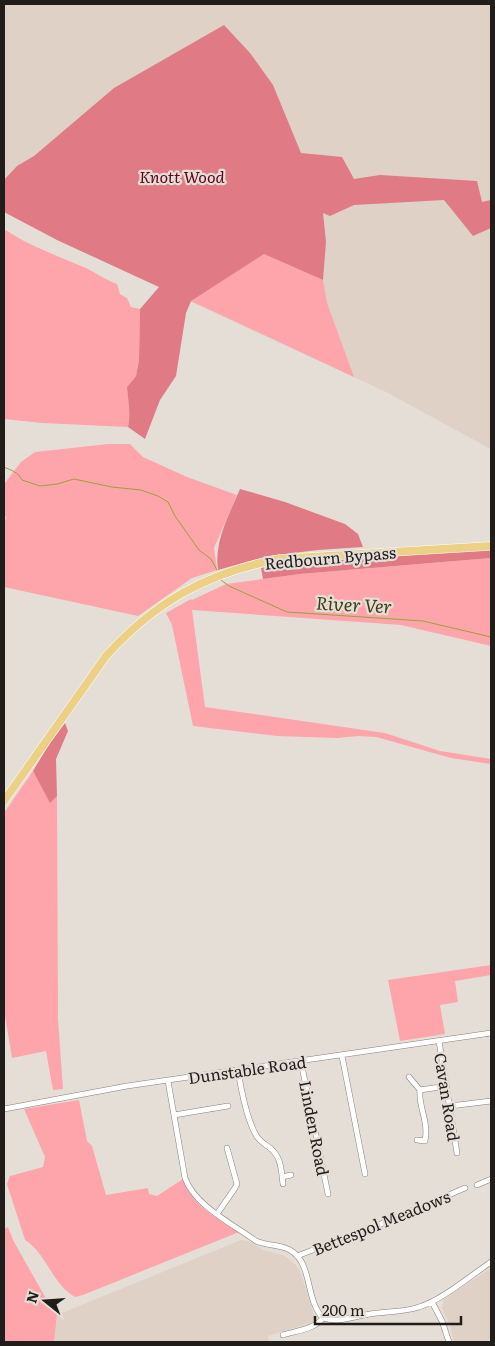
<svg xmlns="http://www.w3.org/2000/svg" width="495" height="1346" font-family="Literata,serif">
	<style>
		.built { fill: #dfd1c6 }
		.green { fill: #fea4ab }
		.forest { fill: #e07a84 }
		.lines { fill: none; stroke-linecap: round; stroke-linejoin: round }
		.stream { stroke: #9ca138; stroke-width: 1 }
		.minor-casing { stroke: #857f79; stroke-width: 6 }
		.primary-casing { stroke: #fff; stroke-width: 9 }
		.minor { stroke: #fff; stroke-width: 5 }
		.primary { stroke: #ecd085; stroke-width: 8 }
		.labels { text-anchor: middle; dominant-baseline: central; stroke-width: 4.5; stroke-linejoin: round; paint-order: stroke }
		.park-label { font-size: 16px; font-style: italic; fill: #62021d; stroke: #e5ded7 }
		.street-label { font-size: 16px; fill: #201d1b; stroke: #e5ded7 }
		.water-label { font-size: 18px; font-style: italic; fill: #3d3f14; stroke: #e5ded7 }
	</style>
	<rect width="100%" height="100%" fill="#e5ded7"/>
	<path class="built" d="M4,4H491V449L384,391L57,240L4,212Z
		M241,1240L248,1241L263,1250L285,1256L296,1265L301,1274L316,1321L268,1336L269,1342H54L57,1315Z
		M491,1268V1342H454L450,1325L442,1308L444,1299Z"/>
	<path class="green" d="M4,229C29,246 58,256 86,268C96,273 106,280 117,284L120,294L127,298L131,307L140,309L139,360L136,376L127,387C128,401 131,414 128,427L42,423L4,419Z
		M264,254L323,280L327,303L354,377L191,301Z
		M108,444H130L143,457L187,477L237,495L214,548L217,570L192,578L138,616L4,587V522L6,518L4,512V484L21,462L35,452Z
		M491,558V646L401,625L192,610L205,707L385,733L440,751L491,759V764L451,758L376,737L358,736L337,738L277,736L193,726L172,625L166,613L191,599L192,600L226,584L300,574Z
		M33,771L50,802L57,796L58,1019L63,1089L53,1090L46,1051L12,1058L4,1010V813Z
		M491,965V975L455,981L458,1002L440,1005L445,1034L400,1041L388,980Z
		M79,1100L87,1141L92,1146L106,1195L148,1188L149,1194L157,1196L183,1179C191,1205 217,1218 239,1232L83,1295L75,1297C52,1284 47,1254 25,1240L7,1184L10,1176L43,1167L45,1157L24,1109Z
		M8,1227L14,1242L52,1309L57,1315L54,1342H4V1229Z"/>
	<path class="forest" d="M224,25L250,53L273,85L301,153L342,157L354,179L380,175L477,181L482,202L491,200V228L473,236L444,200L354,205L330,216L323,213L326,242L323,280L264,254L191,301L186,313L176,376L160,400L145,439L128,427C131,414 128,401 127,387L136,376L139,360L140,309L159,287L57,240L4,212V180L17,166L34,156L114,88Z
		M240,489L285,502L345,524L358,534L363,547L318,550L268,556L218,570C214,541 229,515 240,489Z
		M491,550V558L300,574L263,579L261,568C336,552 415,554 491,550Z
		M65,723L68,731L56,759L57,796L50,803L33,771L50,743Z"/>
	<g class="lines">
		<path class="stream" d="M4,467C12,471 17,471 22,480L40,486L57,484L74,479L112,487L141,490L158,496L168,502L175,516L199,550L211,559L217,570
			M221,580L229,586L287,612L423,621L491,637"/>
		<defs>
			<path id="minor" d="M439,1041L457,1153
				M342,1056L365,1174
				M301,1062L328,1194
				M238,1070C241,1089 247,1119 256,1135C259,1141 265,1144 270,1148C282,1158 281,1170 283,1184
				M409,1077L420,1090
				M168,1081L185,1178C194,1205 234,1225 256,1241C267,1246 279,1244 290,1250C313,1263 305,1300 323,1318
				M450,1106L491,1101
				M4,1109L127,1086L491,1033
				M174,1115L228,1106
				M417,1140L425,1141C429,1121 418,1106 420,1090L447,1086
				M282,1177L291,1175
				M477,1185L491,1179
				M217,1214L235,1188L237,1184L227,1148
				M297,1256L376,1226L465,1188
				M432,1302L442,1321L449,1342
				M283,1335C296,1331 315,1329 323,1318C337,1323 352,1317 365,1315C383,1311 401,1313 419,1307C442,1300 470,1276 491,1262"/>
			<path id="primary" d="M4,801L106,656C156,601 207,573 279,559L491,546"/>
		</defs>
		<use href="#minor" class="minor-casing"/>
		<use href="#primary" class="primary-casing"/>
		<use href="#minor" class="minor"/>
		<use href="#primary" class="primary"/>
	</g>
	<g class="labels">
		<g class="park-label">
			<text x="182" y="176">Knott Wood</text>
		</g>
		<g class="street-label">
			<text transform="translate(330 557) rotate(-5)">Redbourn Bypass</text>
			<text transform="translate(247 1069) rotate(-8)">Dunstable Road</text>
			<text transform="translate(448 1097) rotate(81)">Cavan Road</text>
			<text transform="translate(315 1128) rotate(79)">Linden Road</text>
			<text transform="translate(381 1222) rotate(-22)">Bettespol Meadows</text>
		</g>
		<g class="water-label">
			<text transform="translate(354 604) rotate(3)">River Ver</text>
		</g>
	</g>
	<rect width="495" height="1346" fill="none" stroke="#201d1b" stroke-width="10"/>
	<g transform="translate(45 1301) rotate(287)" stroke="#e5ded7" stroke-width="4" paint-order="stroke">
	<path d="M0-4L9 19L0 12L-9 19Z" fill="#201d1b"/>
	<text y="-8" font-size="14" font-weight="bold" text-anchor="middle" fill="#201d1b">N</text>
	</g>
	<path d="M315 1316v8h146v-8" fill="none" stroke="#201d1b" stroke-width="2.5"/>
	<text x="322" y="1316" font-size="15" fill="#201d1b" stroke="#e5ded7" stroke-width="4" paint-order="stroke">200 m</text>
</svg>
